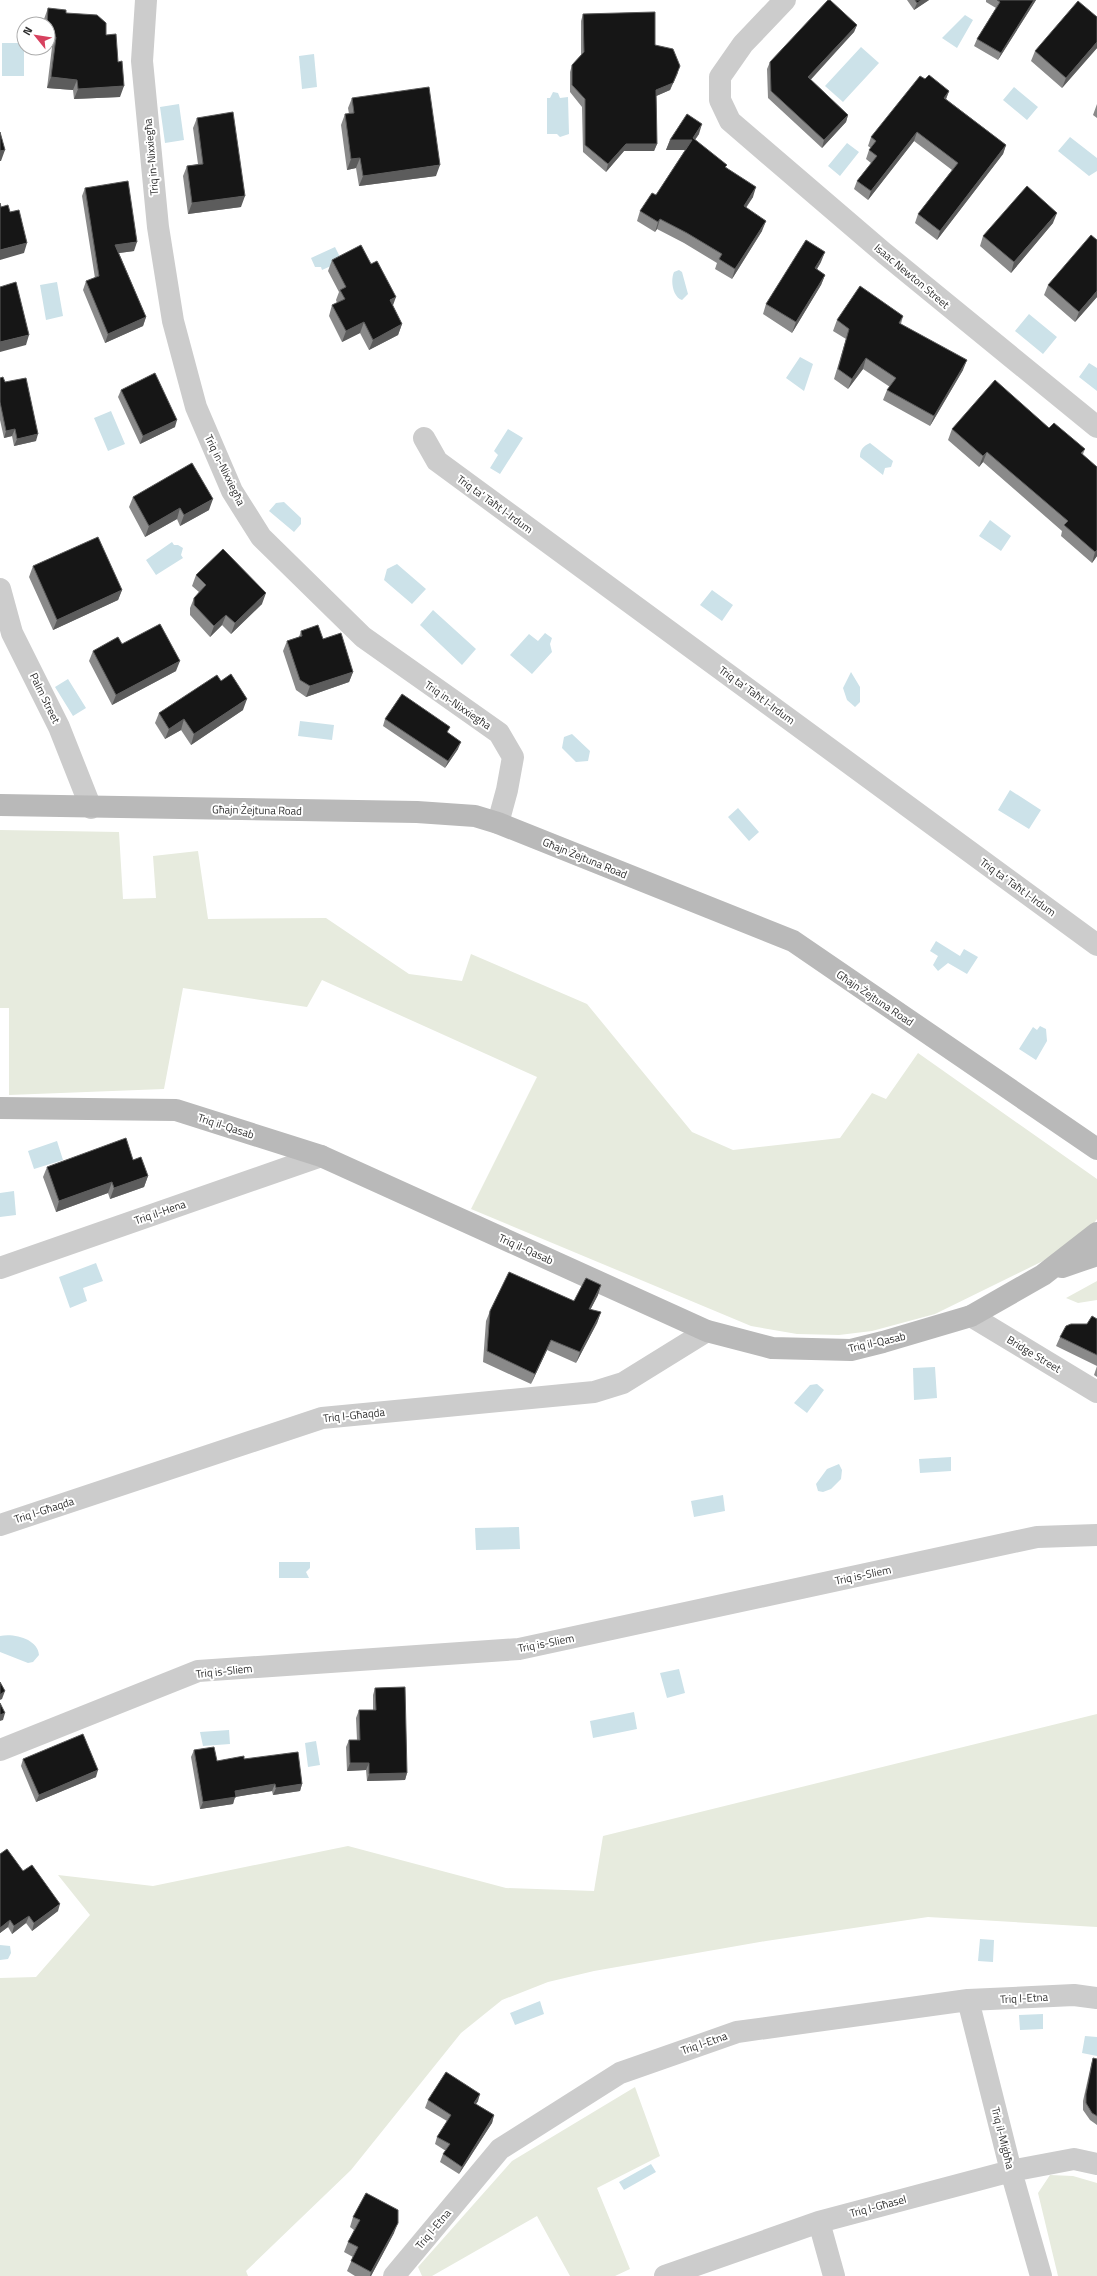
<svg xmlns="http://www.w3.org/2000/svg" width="1097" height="2276" font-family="'Titillium Web',sans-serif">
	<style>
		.green { fill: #e7ebde }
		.water { fill: #cce2e9 }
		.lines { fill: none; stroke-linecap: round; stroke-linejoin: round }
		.street { stroke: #ccc; stroke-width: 22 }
		.secondary { stroke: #b9b9b9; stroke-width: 22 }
		.wall { fill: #8a8a8a }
		.shaded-wall { fill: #5c5c5c }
		.building { fill: #161616; stroke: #5c5c5c }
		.labels { text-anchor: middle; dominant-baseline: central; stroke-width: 4; stroke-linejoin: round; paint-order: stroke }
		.street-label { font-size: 11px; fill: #2f2f2f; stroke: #fff }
	</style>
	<rect width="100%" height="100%" fill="#fff"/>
	<path class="green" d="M0,830L119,832L123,899L156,898L153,856L198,851L208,919L326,918L409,974L462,981L471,954L587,1004L692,1132L733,1150L840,1138L872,1093L886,1099L918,1053L1097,1179V1219L1083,1239L1041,1262L935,1314L872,1331L839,1335L797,1334L751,1326L471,1209L537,1077L322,980L307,1007L183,988L164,1089L9,1095V1008H0Z
		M1097,1281V1300L1078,1303L1066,1298Z
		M1097,1714V1927L928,1917L766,1941L594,1971L548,1982L502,2000L461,2033L351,2170L246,2271L248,2276H0V1978L36,1977L90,1915L58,1875L153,1886L348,1846L506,1888L594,1891L603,1836Z
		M635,2087L660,2156L597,2188L630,2269L615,2276H570L537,2216L432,2276H422L418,2267L512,2161Z
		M1050,2175L1073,2176L1097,2183V2276H1058L1038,2193Z"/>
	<path class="water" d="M965,15L973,20L957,48L942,38Z
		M2,43H24V76H2Z
		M861,47L879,63L843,102L825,86Z
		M314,54L317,87L302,89L299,56Z
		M1014,87L1038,107L1027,120L1003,100Z
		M553,92L558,93L560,98L568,97L569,134L560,137L557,134H547V98H550Z
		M179,104L184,140L165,143L160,107Z
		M1070,137L1097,158V171L1089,176L1058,151Z
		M847,143L859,152L840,176L828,166Z
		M335,247L342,261L322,270L321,267H315L311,258Z
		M679,270L682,272L688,294L682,300C673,297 670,281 674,272Z
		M57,282L63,316L46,320L40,285Z
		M1029,314L1057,337L1043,354L1015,331Z
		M800,357L813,364L804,391L786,378Z
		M1089,363L1097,368V391L1079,377Z
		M111,411L125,444L108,451L94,418Z
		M508,429L523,438L500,474L490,468L498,455L494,451Z
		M870,443L893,461L891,467L885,468L883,475L860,457C860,450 863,446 870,443Z
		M284,502L301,518V524L294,532L269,511L276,503Z
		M990,520L1011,536L1001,551L979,536Z
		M172,542L174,545H178L183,548L181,555L183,558L156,575L146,560Z
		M397,564L426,589L412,604L384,580L387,569Z
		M712,590L733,605L722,621L700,605Z
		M433,610L476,649L462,665L420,625Z
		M545,633L552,638L550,644L552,652L532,674L510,655L529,634L538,641Z
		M851,672L860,687V702L855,707L847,700L843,688Z
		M68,679L86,708L73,716L55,687Z
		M300,721L334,725L332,740L298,736Z
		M572,734L590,751L588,761L576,762L562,748L564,737Z
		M1010,790L1041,810L1029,829L998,810Z
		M738,808L759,832L749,841L728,817Z
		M936,941L960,956L964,949L978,957L967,974L948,963L938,971L933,965L938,956L930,951Z
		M1040,1026L1046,1029L1047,1041L1036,1060L1019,1049L1033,1027L1037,1030Z
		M57,1141L63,1160L34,1169L28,1151Z
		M14,1191L16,1215L0,1217V1193Z
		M96,1263L103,1281L83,1288L87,1301L70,1308L59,1277Z
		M935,1367L937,1398L914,1400L913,1368Z
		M817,1384L824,1390L807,1413L794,1403L810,1385Z
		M951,1457V1471L920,1473L919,1459Z
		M839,1464L842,1470L841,1479L831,1489L823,1492L818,1491L816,1484L827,1469Z
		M723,1495L725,1511L694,1517L691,1501Z
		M519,1527L520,1549L476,1550L475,1528Z
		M279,1562H310V1568L306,1572L309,1578H279Z
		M0,1636C14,1633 38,1639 39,1655L33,1662L28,1663L0,1652Z
		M679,1669L685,1693L667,1698L660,1673Z
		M634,1712L637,1729L593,1738L590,1721Z
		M229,1730L230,1744L203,1746L200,1732Z
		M316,1741L320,1765L308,1767L305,1743Z
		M980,1939L994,1940L993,1962L978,1961Z
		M0,1945L10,1946L11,1953L8,1959L0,1960Z
		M540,2001L544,2014L515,2025L510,2013Z
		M1043,2014V2029L1020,2030L1019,2015Z
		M1085,2036L1097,2037V2056L1082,2053Z
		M651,2164L656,2172L624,2190L619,2182Z"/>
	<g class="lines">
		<path class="street" d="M146,0L142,61L158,227L173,321L196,407L232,491L261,537L363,637L499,733L513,757L507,790L498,823
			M785,0L743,44L720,77V100L730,121L884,253L1097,427
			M424,438L437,461L1097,945
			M0,589L12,633L59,727L91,808
			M0,1268L321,1156
			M971,1316L1097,1392
			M0,1525L322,1418L594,1392L623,1383L707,1331
			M0,1750L198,1671L519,1649L1037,1537L1097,1535
			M968,2000L1011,2171L1041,2276
			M819,2222L834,2276
			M394,2276L500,2149L620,2073L737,2032L968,2000L1074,1995L1097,1998
			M665,2276L819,2222L1011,2171L1074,2159L1097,2164"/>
		<path class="secondary" d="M0,805L417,812L475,816L498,823L793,941L1097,1149
			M0,1108L176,1110L321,1156L707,1331L772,1348L851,1350L883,1342L971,1316L1043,1275L1097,1233
			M1062,1267L1097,1255"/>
	</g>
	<path class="wall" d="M907,0H929L914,10Z
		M986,0H1036L998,60L974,46L977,39L996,8L986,2Z
		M48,8L66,13L106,35L118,62L120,97L74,99L73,90L47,88L52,47L48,24H44V19Z
		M583,14L655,45L678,73L670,90L656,96L657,144L654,151H624L606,172L583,152L582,107L570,92V72L572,65L581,55V21Z
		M1097,17V48L1062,88L1031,61L1035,51Z
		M857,25L854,32L810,79L848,115L846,122L822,148L768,98L767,69L770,62Z
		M925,79L949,91L946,99L1006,145L1003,154L937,240L915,223L918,214L952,170L914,141L868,200L854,189L857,181L871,163L866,159L869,150L871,148L868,146L871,137Z
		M352,98L436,176L359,186L356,168L347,170L341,125L345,114H349L348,108Z
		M1097,104V118L1093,115Z
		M197,118L241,207L188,214L183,176L187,166L198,164L193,128Z
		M699,134L695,140L726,167L753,197L746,208L762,231L732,279L715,269L717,263L684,243L657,229L655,232L637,221L640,211L656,195L685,150H666L670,140Z
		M85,188L134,251L119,253L146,317L143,326L105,343L83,290L86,281L95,278L82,196Z
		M1053,223L1011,273L980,246L983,236Z
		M1097,240V297L1075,322L1044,295L1048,285Z
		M332,260L393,306L402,324L398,335L369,350L360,333L342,342L329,316L332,305L337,303L336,300L339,292L328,271Z
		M821,262L817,269L825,275L821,285L792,333L763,314L766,304Z
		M903,316L901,324L963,370L930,426L883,400L887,390L890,387L863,369L848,389L834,379L846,339L833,331L837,320Z
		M0,378L5,382L36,441L14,446L12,436L4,438L0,420Z
		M121,390L175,427L140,444L118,397Z
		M1049,428L1085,449L1083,454L1097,556L1092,563L1061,536L1062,531L983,462L979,467L948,440L952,429Z
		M133,497L209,510L180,526L177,519L145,537L129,507Z
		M33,566L122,590L118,600L53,630L29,577Z
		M196,575L262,604L231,634L222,625L210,637L190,615V608L194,598L199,592L192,586Z
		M301,631L353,672L349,682L306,697L296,690L283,651L287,641L299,637Z
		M122,644L176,671L112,705L89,661L93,651Z
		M221,681L243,710L191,745L181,730L165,739L155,723L159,713Z
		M385,719L448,733L458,749L445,768L383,726Z
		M133,1160L148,1176L144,1187L110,1199L108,1193L56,1212L43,1177L47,1167Z
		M598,1295L590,1310L601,1312L597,1323L576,1363L547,1350L531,1384L483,1362L486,1321L490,1311L574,1301Z
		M1097,1319V1377L1094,1375L1097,1366L1056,1346L1060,1337L1087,1324Z
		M375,1688L407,1773L405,1780L367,1781L366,1770L347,1771L346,1747L349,1740H357L356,1718L359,1710H373V1695Z
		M194,1750L217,1761L244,1759L302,1784L300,1791L273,1795L272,1791L235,1797L233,1804L200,1809L191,1757Z
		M23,1759L96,1777L36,1802L21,1766Z
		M0,1854L23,1871L58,1911L32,1931L26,1923L12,1934L8,1927L0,1933Z
		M1093,2058L1097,2059V2125L1090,2120L1083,2110V2101L1091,2065Z
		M428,2100L478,2101L476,2104L494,2115L492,2123L459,2174L440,2162L443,2154L446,2151L435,2144L437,2137L447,2121L425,2108Z
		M353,2217L394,2233L371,2276H355L347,2271L353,2257L344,2252L348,2242L354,2230L350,2227Z"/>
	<path class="shaded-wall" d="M922,0H929L914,10L917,3Z
		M1034,0H1036L998,60L1001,53Z
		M857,25L854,32L806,85L808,77Z
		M48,36L56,37L52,47H48Z
		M1097,42V48L1062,88L1066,78Z
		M680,66L670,90L654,97L656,90Z
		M51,77L77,80L73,90L47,88Z
		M124,86L120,97L74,99L78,89Z
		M949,91L946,99L944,98Z
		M848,115L846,122L822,148L824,140Z
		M702,124L699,134L689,148L693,138Z
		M917,132L914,141L868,200L871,191Z
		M670,140H692L688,150H666Z
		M626,144H657L654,151H624L606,172L608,164Z
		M1006,145L1003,154L937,240L940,231Z
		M5,150L1,161H0V151Z
		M360,158L356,168L347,170L351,159Z
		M440,165L436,176L359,186L363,176Z
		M756,187L753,197L740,216L744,206Z
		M245,196L241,207L188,214L192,203Z
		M1057,213L1053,223L1011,273L1014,262Z
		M660,219L657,229L655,232L658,222Z
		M766,221L762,231L732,279L735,269Z
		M137,242L134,251L112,254L115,245Z
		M27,243L24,253L0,260V250Z
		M825,252L821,262L811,279L815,268Z
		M825,275L821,285L792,333L796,322Z
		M1097,291V297L1075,322L1079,312Z
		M396,297L392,308L390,300Z
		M146,317L143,326L105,343L108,334Z
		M364,322L360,333L342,342L346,331Z
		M402,324L398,335L369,350L373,340Z
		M29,335L26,345L0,352V342Z
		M866,358L863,369L848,389L852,379Z
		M967,360L963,370L930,426L934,416Z
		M177,420L175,427L140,444L143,436Z
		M15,429L12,436L4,438L6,431Z
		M38,434L36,441L14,446L17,439Z
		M987,452L983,462L979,467L983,456Z
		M213,499L209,510L180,526L184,515Z
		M180,508L177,519L145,537L149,526Z
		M1097,550V556L1092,563L1095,552Z
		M122,590L118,600L53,630L57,620Z
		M266,593L262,604L231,634L235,623Z
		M226,615L222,625L210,637L214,626Z
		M180,661L176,671L112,705L116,695Z
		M353,672L349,682L306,697L310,686Z
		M247,699L243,710L191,745L194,734Z
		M184,719L181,730L165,739L169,729Z
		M461,742L458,749L445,768L448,761Z
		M148,1176L144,1187L110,1199L114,1188Z
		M112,1182L108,1193L56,1212L59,1201Z
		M601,1285L598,1295L585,1320L589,1309Z
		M601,1312L597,1323L576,1363L580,1352Z
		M551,1340L547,1350L531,1384L535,1374Z
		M5,1691L2,1699L0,1700V1695Z
		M5,1713L3,1720L0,1721V1715Z
		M350,1763H369L366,1770L347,1771Z
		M98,1770L96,1777L36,1802L39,1795Z
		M407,1773L405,1780L367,1781L369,1774Z
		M275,1784L272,1791L235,1797L233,1804L200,1809L203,1802L235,1791Z
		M302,1784L300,1791L273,1795L276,1788Z
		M60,1904L58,1911L32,1931L34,1923Z
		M29,1916L26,1923L12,1934L14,1926Z
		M10,1920L8,1927L0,1933V1928Z
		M480,2094L478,2101L472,2110L474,2103Z
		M494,2115L492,2123L459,2174L462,2167Z
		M398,2223L394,2233L371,2276H370L371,2272Z"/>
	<path class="building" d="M828,0H830L857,25L808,77L848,115L824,140L771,91L770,62Z
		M915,0H922L917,3Z
		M997,0H1034L1001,53L977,39L1000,2Z
		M1078,1L1097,17V42L1066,78L1035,51Z
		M48,8L66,10V13L97,15L106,23V35L116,34L118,62L122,61L124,86L78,89L77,80L51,77L56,37L48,36V24H47Z
		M655,12V45L673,49L680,66L673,83L656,90L657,144H626L608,164L585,145V99L572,85V65L584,52L583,14Z
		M929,75L949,91L944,98L1006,145L940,231L918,214L958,163L917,132L871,191L857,181L877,156L869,150L876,141L871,137L920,76L925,79Z
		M429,87L440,165L363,176L360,158L351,159L345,114L354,113L352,98Z
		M233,112L245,196L192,203L187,166L203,164L197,118Z
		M687,114L702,124L693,138L727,165L725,167L756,187L744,206L766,221L735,269L719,259L722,254L687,233L660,219L658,222L640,211L652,193L656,195L692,140H670Z
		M0,132L5,150L0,151Z
		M128,181L137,242L115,245L146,317L108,334L86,281L99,276L85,188Z
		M1027,186L1057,213L1014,262L983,236Z
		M0,203L1,207L8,205L10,212L19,210L27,243L0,250Z
		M1091,235L1097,240V291L1079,312L1048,285Z
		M806,240L825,252L815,268L825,275L796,322L766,304Z
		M361,245L371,264L377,261L396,297L390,300L402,324L373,340L364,322L346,331L332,305L345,299L340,290L346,287L332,260Z
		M16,282L29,335L0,342V287Z
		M860,286L903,316L899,323L967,360L934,416L887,390L896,378L866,358L852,379L838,369L849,329L837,320Z
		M155,373L177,420L143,436L121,390Z
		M3,377L5,382L26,378L38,434L17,439L15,429L6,431L0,402V378Z
		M995,380L1049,428L1054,423L1085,449L1081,453L1097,467V550L1095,552L1064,525L1068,521L987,452L983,456L952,429Z
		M192,463L213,499L184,515L180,508L149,526L133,497Z
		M98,537L122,590L57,620L33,566Z
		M223,549L266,593L235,623L226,615L214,626L194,605V598L206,585L196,575Z
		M160,624L180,661L116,695L93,651L118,637L122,644Z
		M318,625L323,639L341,633L353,672L310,686L300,680L287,641L302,636L301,631Z
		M231,674L247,699L194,734L184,719L169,729L159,713L217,675L221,681Z
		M402,694L450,727L447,732L461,742L448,761L385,719Z
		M126,1138L133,1160L141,1157L148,1176L114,1188L112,1182L59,1201L47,1167Z
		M509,1272L574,1301L586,1278L601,1285L589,1309L601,1312L580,1352L551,1340L535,1374L487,1351L490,1311Z
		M1092,1316L1097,1319V1355L1060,1337L1066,1326L1071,1324H1087Z
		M0,1682L5,1691L0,1695Z
		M405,1687L407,1773L369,1774V1763H350L349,1740H360L359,1710H376L375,1688Z
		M0,1703L5,1713L0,1715Z
		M83,1734L98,1770L39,1795L23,1759Z
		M214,1747L217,1761L244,1756V1759L298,1752L302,1784L276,1788L275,1784L235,1791L236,1797L203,1802L194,1750Z
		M7,1849L23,1871L32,1865L60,1904L34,1923L29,1916L14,1926L10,1920L0,1928V1854Z
		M1093,2058L1097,2059V2116L1092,2113L1086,2103V2094Z
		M446,2072L480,2094L474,2103L494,2115L462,2167L443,2154L450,2144L437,2137L451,2115L428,2100Z
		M366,2193L398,2210V2223L371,2272L351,2261L358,2247L348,2242L360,2220L353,2217Z"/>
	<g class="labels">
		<g class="street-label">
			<text transform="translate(151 157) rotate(-95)">Triq in-Nixxiegħa</text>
			<text transform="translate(912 276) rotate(40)">Isaac Newton Street</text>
			<text transform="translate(225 470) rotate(64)">Triq in-Nixxiegħa</text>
			<text transform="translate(495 504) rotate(36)">Triq ta' Taħt l-Irdum</text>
			<text transform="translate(757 695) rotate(36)">Triq ta' Taħt l-Irdum</text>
			<text transform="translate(45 698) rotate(64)">Palm Street</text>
			<text transform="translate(458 705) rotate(34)">Triq in-Nixxiegħa</text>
			<text transform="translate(257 810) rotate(1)">Għajn Żejtuna Road</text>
			<text transform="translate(585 858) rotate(22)">Għajn Żejtuna Road</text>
			<text transform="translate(1018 887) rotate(36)">Triq ta' Taħt l-Irdum</text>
			<text transform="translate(875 998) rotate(34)">Għajn Żejtuna Road</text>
			<text transform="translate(226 1126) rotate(18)">Triq il-Qasab</text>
			<text transform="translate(160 1212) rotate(-19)">Triq il-Hena</text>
			<text transform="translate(526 1249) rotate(24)">Triq il-Qasab</text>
			<text transform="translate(877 1342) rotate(-13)">Triq il-Qasab</text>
			<text transform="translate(1034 1354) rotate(31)">Bridge Street</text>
			<text transform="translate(354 1415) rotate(-6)">Triq l-Għaqda</text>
			<text transform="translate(44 1510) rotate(-18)">Triq l-Għaqda</text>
			<text transform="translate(863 1575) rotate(-12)">Triq is-Sliem</text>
			<text transform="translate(546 1643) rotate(-11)">Triq is-Sliem</text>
			<text transform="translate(224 1671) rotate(-6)">Triq is-Sliem</text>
			<text transform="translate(1024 1998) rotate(-3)">Triq l-Etna</text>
			<text transform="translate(704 2043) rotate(-19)">Triq l-Etna</text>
			<text transform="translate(1003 2138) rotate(76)">Triq il-Miġbħa</text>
			<text transform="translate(878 2206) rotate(-15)">Triq l-Għasel</text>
			<text transform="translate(433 2229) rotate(-50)">Triq l-Etna</text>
		</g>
	</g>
	<g transform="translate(36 36) rotate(300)"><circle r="19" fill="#ffffff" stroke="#acacac"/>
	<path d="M0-3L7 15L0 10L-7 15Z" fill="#d7415f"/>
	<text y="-6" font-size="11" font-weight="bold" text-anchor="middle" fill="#2f2f2f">N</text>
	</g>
</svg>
